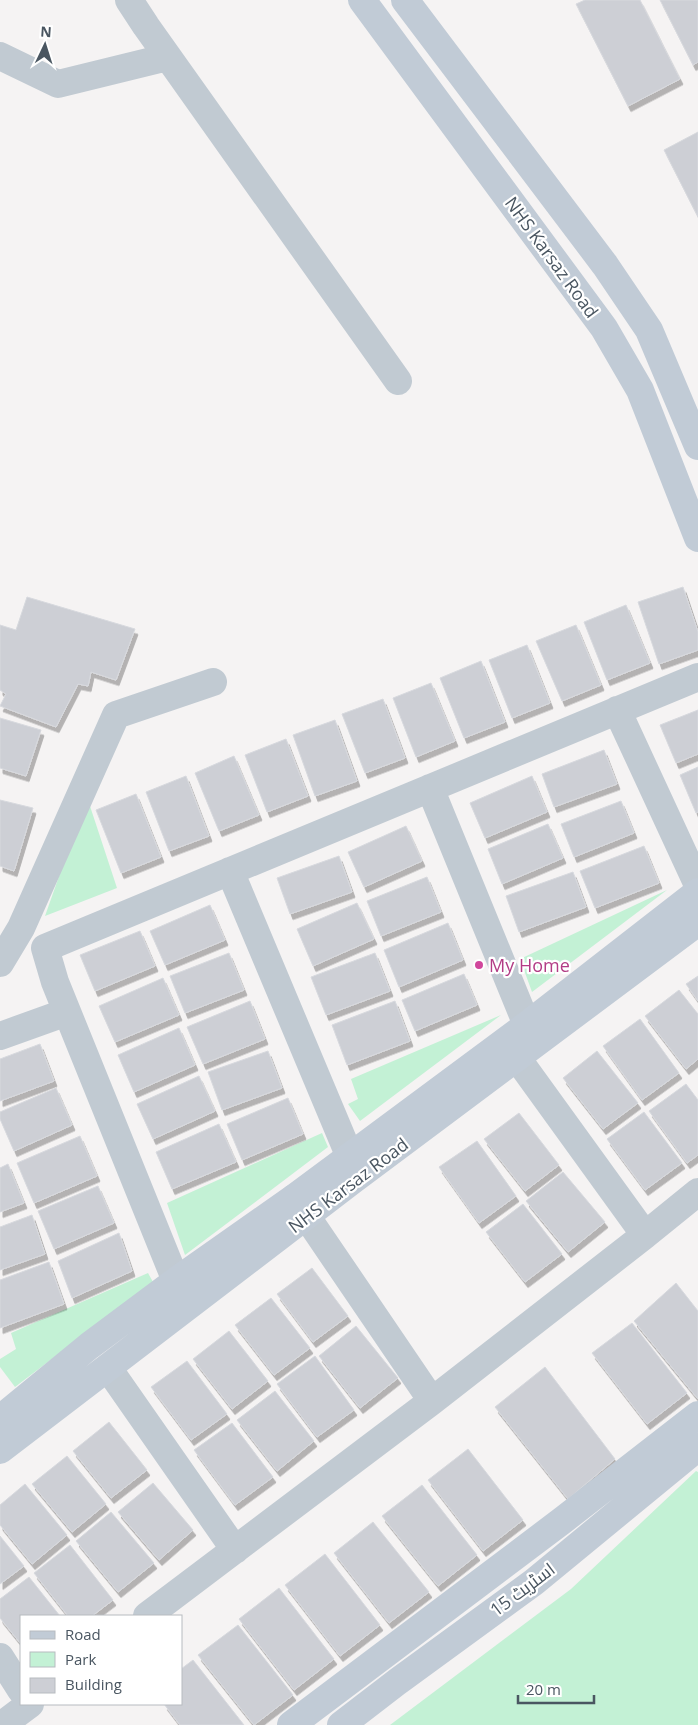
<svg xmlns="http://www.w3.org/2000/svg" width="698" height="1725" font-family="'Open Sans',Cairo,sans-serif">
	<style>
		.green { fill: #c3f1d5 }
		.building { fill: #cdcfd5; stroke: #d7d9de; filter: url(#shadow) }
		.lines { fill: none; stroke-linecap: round; stroke-linejoin: round }
		.street { stroke: #c1cad2; stroke-width: 28 }
		.secondary { stroke: #c1cbd6; stroke-width: 28 }
		.hotel-dot { fill: #d1479c; stroke: #fff; stroke-width: 2 }
		.labels { text-anchor: middle; dominant-baseline: central; stroke-width: 4.5; stroke-linejoin: round; paint-order: stroke }
		.street-label { font-size: 18px; fill: #4a5661; stroke: #fff }
		.hotel-label { font-size: 18px; fill: #b23c85; stroke: #fff; text-anchor: start }
	</style>
	<defs>
		<filter id="shadow"><feDropShadow dx="3" dy="5.5" stdDeviation="0" flood-color="#0004"/></filter>
	</defs>
	<rect width="100%" height="100%" fill="#f5f3f3"/>
	<path class="green" d="M87,797L117,888L45,916Z
		M667,890L532,992L520,959Z
		M501,1015L360,1121L348,1104L358,1099L351,1079Z
		M322,1133L328,1147L185,1255L167,1203Z
		M148,1273L153,1282L15,1387L0,1367V1359L16,1349L11,1333Z
		M696,1471L698,1472V1725H390L571,1589Z"/>
	<path class="building" d="M585,0H640L680,79L628,106L576,4Z
		M660,0H698V62L693,65Z
		M698,132V217L664,150Z
		M683,587L698,632V650L659,664L638,602Z
		M27,597L135,629L116,680L91,672L88,686L78,684L56,727L0,706L6,694L0,690V625L16,630Z
		M626,605L650,663L607,680L584,622Z
		M576,625L601,685L562,701L536,641Z
		M527,645L550,703L512,718L489,660Z
		M481,661L505,722L464,738L440,678Z
		M431,683L455,741L416,757L393,698Z
		M383,699L405,758L365,773L342,714Z
		M698,710V754L676,763L660,725Z
		M0,718L41,730L26,776L0,768Z
		M335,720L357,781L315,796L293,735Z
		M286,739L308,796L267,812L245,755Z
		M604,750L617,784L554,807L542,774Z
		M234,756L259,815L219,831L195,773Z
		M698,767V812L696,813L680,775Z
		M186,776L209,836L169,851L146,792Z
		M532,776L547,812L485,838L470,803Z
		M136,794L161,857L121,873L96,810Z
		M0,800L33,808L14,871L0,866Z
		M621,801L634,833L574,857L561,824Z
		M548,824L563,858L502,884L488,849Z
		M406,826L422,861L364,887L348,852Z
		M644,846L659,883L595,908L580,871Z
		M339,856L352,892L290,914L277,878Z
		M573,872L586,907L519,932L506,896Z
		M427,877L441,912L381,936L367,901Z
		M357,903L374,939L313,966L297,929Z
		M210,905L225,940L165,965L150,931Z
		M448,923L463,960L399,987L384,950Z
		M140,931L155,966L95,991L80,955Z
		M229,953L244,990L185,1013L170,976Z
		M375,953L390,991L326,1015L311,977Z
		M464,974L477,1005L415,1031L402,1000Z
		M698,976V1001L686,984Z
		M163,978L179,1015L115,1042L99,1006Z
		M679,990L698,1014V1059L686,1069L645,1016Z
		M250,1001L265,1039L203,1064L187,1027Z
		M395,1001L410,1041L347,1065L332,1025Z
		M640,1019L679,1073L642,1100L603,1046Z
		M179,1028L195,1065L134,1092L118,1055Z
		M40,1044L54,1081L0,1101V1059Z
		M268,1051L282,1088L222,1110L208,1072Z
		M597,1051L638,1103L603,1129L563,1078Z
		M199,1076L215,1111L153,1139L137,1104Z
		M686,1084L698,1100V1155L687,1163L649,1111Z
		M56,1088L72,1125L14,1151L0,1119V1112Z
		M288,1098L303,1134L242,1160L227,1124Z
		M644,1112L682,1163L645,1190L607,1139Z
		M519,1113L559,1165L525,1191L484,1139Z
		M219,1124L236,1162L172,1189L156,1152Z
		M80,1136L97,1176L34,1203L17,1163Z
		M477,1141L516,1196L479,1223L439,1167Z
		M8,1164L24,1203L0,1212V1168Z
		M563,1172L605,1222L568,1252L526,1201Z
		M98,1186L114,1223L54,1249L38,1211Z
		M523,1204L562,1254L525,1282L486,1232Z
		M32,1215L45,1254L0,1270V1227Z
		M119,1233L132,1271L72,1298L58,1261Z
		M49,1262L64,1304L0,1328V1280Z
		M312,1268L348,1316L313,1342L277,1294Z
		M676,1283L698,1311V1399L634,1321Z
		M271,1298L310,1348L274,1375L235,1325Z
		M632,1323L687,1393L647,1424L592,1353Z
		M356,1326L398,1378L360,1408L319,1356Z
		M229,1331L268,1381L232,1409L193,1359Z
		M315,1356L354,1410L317,1437L277,1384Z
		M187,1361L227,1414L191,1440L151,1387Z
		M545,1367L615,1459L568,1499L495,1407Z
		M275,1391L314,1441L277,1471L237,1420Z
		M109,1422L147,1470L111,1498L73,1451Z
		M232,1423L273,1477L235,1505L194,1450Z
		M468,1449L523,1520L483,1551L428,1480Z
		M67,1456L106,1504L72,1532L32,1484Z
		M153,1483L193,1530L159,1560L118,1512Z
		M25,1484L67,1535L32,1564L0,1525V1505Z
		M422,1485L477,1555L438,1586L382,1516Z
		M111,1512L154,1563L118,1592L76,1541Z
		M373,1522L429,1592L389,1623L334,1553Z
		M0,1536L24,1566L0,1584Z
		M70,1545L113,1600L92,1616H68L34,1573Z
		M325,1554L380,1625L340,1656L285,1585Z
		M29,1577L60,1616H21V1644L0,1618V1599Z
		M279,1588L334,1659L294,1690L239,1619Z
		M238,1625L293,1695L254,1725L198,1655Z
		M193,1660L244,1725H180L164,1704H181V1669Z"/>
	<g class="lines">
		<path class="street" d="M129,0L146,26L398,381
			M0,56L58,84L168,57
			M617,710L698,885
			M430,788L527,1025
			M230,871L350,1157
			M0,963L21,928L116,715L213,682
			M0,1036L67,1012
			M294,1198L432,1401
			M645,1235L698,1192
			M176,1281L55,982L45,948L698,677
			M108,1368L235,1550
			M147,1616L432,1401L645,1235L517,1058
			M0,1657L21,1690
			M2,1725L30,1704"/>
		<path class="secondary" d="M362,0L604,328L640,390L698,538
			M405,0L605,265L649,330L698,446
			M0,1419L89,1346L176,1281L294,1198L527,1025L698,892
			M0,1450L353,1180L698,922
			M291,1725L563,1520L698,1415
			M341,1725L397,1682L534,1582L698,1447"/>
	</g>
	<circle class="hotel-dot" cx="479" cy="965" r="5"/>
	<g class="labels">
		<g class="street-label">
			<text transform="translate(552 257) rotate(54)">NHS Karsaz Road</text>
			<text transform="translate(348 1185) rotate(-37)">NHS Karsaz Road</text>
			<text transform="translate(522 1589) rotate(-37)">اسٹریٹ 15</text>
		</g>
		<g class="hotel-label">
			<text x="489" y="965">My Home</text>
		</g>
	</g>
	<rect x="20" y="1615" width="162" height="90" fill="#ffffff" stroke="#b7bbc0"/>
	<rect x="30" y="1631" width="25" height="8" fill="#c1cbd6" stroke="#b7bbc0"/>
	<text x="65" y="1640" font-size="15" fill="#4a5661">Road</text>
	<rect x="30" y="1652" width="25" height="15" fill="#c3f1d5" stroke="#b7bbc0"/>
	<text x="65" y="1665" font-size="15" fill="#4a5661">Park</text>
	<rect x="30" y="1678" width="25" height="15" fill="#cdcfd5" stroke="#b7bbc0"/>
	<text x="65" y="1690" font-size="15" fill="#4a5661">Building</text>
	<g transform="translate(45 45) rotate(4)" stroke="#ffffff" stroke-width="4" paint-order="stroke">
	<path d="M0-4L9 19L0 12L-9 19Z" fill="#4a5661"/>
	<text y="-8" font-size="14" font-weight="bold" text-anchor="middle" fill="#4a5661">N</text>
	</g>
	<path d="M518 1695v8h76v-8" fill="none" stroke="#4a5661" stroke-width="2.5"/>
	<text x="526" y="1695" font-size="15" fill="#4a5661" stroke="#ffffff" stroke-width="4" paint-order="stroke">20 m</text>
</svg>
